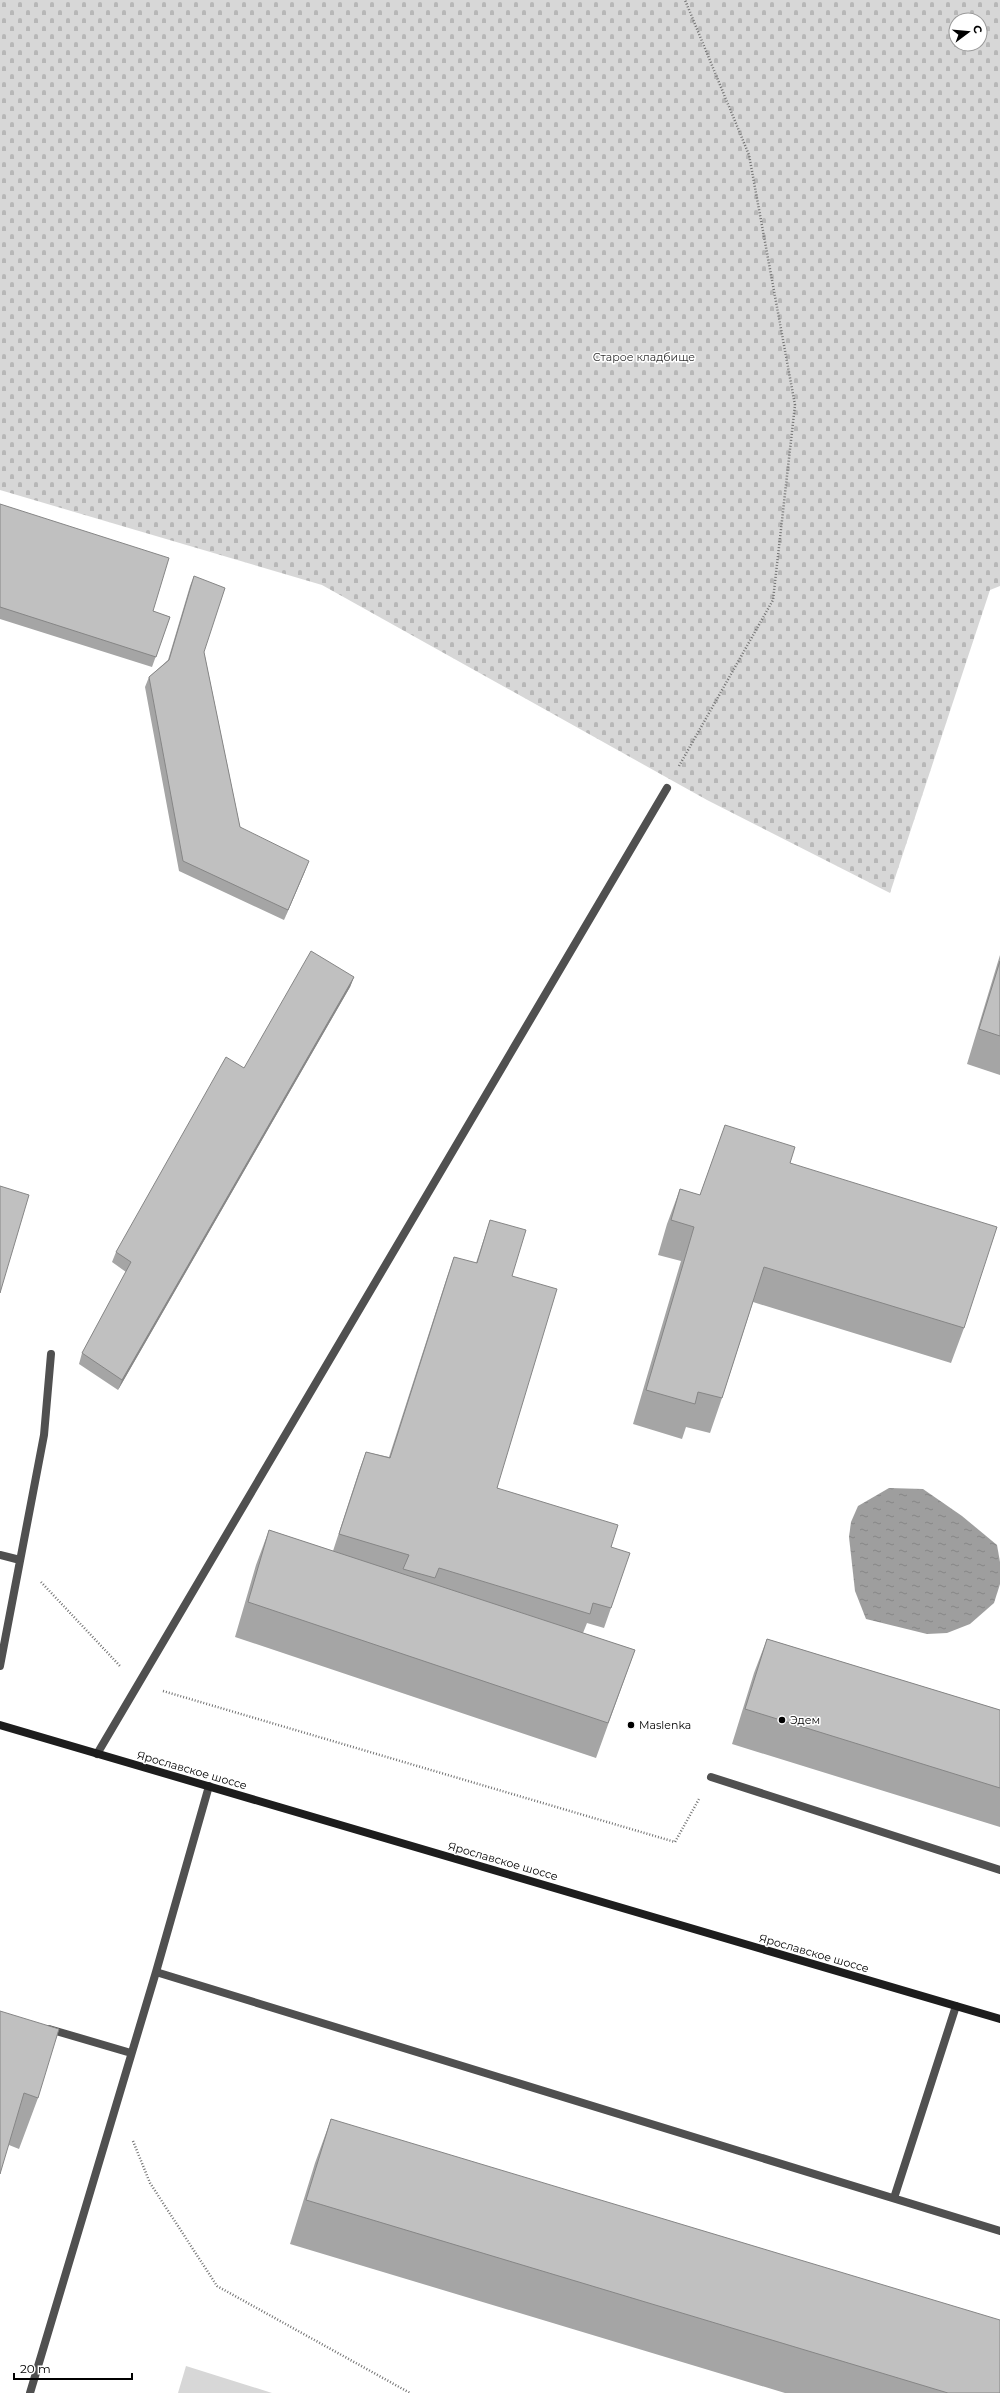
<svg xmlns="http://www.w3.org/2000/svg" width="1000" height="2393" font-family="Montserrat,sans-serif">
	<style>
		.cemetery { fill: url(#cemetery-stones); fill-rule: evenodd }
		.garden { fill: #d7d7d7 }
		.water { fill: url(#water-ripples) }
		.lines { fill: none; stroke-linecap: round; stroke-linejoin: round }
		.path { stroke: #727272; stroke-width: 2.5; stroke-dasharray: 1 2; stroke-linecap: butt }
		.service { stroke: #505050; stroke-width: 8 }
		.secondary { stroke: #1d1d1d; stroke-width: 8 }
		.wall { fill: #a5a5a5 }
		.shaded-wall { fill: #868686 }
		.building { fill: #c0c0c0; stroke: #868686 }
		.poi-dot { fill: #000; stroke: #fff; stroke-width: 1.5 }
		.labels { text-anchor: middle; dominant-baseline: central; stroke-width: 3; stroke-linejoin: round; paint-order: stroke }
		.park-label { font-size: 11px; fill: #2e2e2e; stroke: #fff }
		.poi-label { font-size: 11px; fill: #000; stroke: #fff; text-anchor: start }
		.street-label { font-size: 11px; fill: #000; stroke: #fff }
	</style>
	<defs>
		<pattern id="cemetery-stones" width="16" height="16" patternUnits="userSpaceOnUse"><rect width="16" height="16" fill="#d7d7d7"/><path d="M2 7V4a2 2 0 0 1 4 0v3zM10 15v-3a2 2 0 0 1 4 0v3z" fill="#b7b7b7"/></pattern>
		<pattern id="water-ripples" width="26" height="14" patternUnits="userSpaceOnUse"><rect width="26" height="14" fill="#9e9e9e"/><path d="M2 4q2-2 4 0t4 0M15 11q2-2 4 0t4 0" fill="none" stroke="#868686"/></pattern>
	</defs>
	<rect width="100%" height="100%" fill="#fff"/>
	<path class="cemetery" d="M0,0H1000V586L990,590L890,893L707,800L322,585L0,490ZM956,20H980V44H956Z"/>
	<path class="garden" d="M186,2366L272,2393H178Z"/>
	<path class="water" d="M889,1488L923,1489L962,1516L997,1545L1000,1562V1584L994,1603L970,1624L947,1633L927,1634L866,1619L855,1591L849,1537L851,1522L858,1506Z"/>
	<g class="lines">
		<path class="path" d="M679,766L773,600L795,405L749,155L685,0
			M41,1582L120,1666
			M163,1691L675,1842L699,1799
			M133,2141L150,2183L217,2286L410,2393"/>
		<path class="service" d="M0,1555L20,1560
			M0,1666L44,1435L51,1354
			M97,1754L667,788
			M711,1777L1000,1870
			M156,1972L1000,2231
			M49,2029L131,2053
			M894,2198L956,2006
			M30,2393L156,1972L209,1786"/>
		<path class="secondary" d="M0,1725L1000,2019"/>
	</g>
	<path class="wall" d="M0,504L153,611L170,617L152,667L0,619Z
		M194,576L204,652L240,827L305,871L284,920L179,871L145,687L149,677L168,660L190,586Z
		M1000,955V1075L967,1064Z
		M354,977L350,987L118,1390L79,1364L82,1353L126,1272L112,1262L116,1252L244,1068Z
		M725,1125L790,1163L964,1328L951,1363L753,1302L722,1398L710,1433L686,1427L682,1439L633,1424L681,1261L658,1255L667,1224L680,1189L700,1195Z
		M490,1220L512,1276L497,1488L611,1547V1608L604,1628L587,1623L583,1633L635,1650L596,1758L235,1637L256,1565L269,1530L333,1551L359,1471L366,1452L389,1457L447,1277L454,1257L476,1263Z
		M767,1639L1000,1710V1827L732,1744L754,1673Z
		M0,2011L38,2098L19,2149L9,2145Z
		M331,2119L1000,2393H785L290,2244L315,2163Z"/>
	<path class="shaded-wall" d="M309,861L305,871L284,920L288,910Z
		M354,977L350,987L118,1390L122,1380Z"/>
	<path class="building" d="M0,504L169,558L153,611L170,617L156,657L0,607Z
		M194,576L225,588L204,652L240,827L309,861L288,910L183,861L149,677L169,660Z
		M311,951L354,977L122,1380L82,1353L131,1262L116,1252L226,1057L244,1068Z
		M1000,961V1036L979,1029Z
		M725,1125L795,1147L790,1163L997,1227L964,1328L764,1267L722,1398L698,1392L695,1404L646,1390L694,1227L671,1220L680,1189L700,1195Z
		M0,1186L29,1195L0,1293Z
		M490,1220L526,1230L512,1276L557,1289L497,1488L618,1525L611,1547L630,1553L611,1608L593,1603L590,1614L439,1568L435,1578L403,1569L409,1555L339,1534L366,1452L390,1458L454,1257L477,1263Z
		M269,1530L635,1650L608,1723L248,1602Z
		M767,1639L1000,1710V1788L745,1709Z
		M0,2011L59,2029L38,2098L24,2093L0,2174Z
		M331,2119L1000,2320V2393H948L306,2200Z"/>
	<g class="poi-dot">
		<circle cx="782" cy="1720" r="4"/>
		<circle cx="631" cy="1725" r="4"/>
	</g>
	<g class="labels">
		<g class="park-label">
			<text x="644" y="357">Старое кладбище</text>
		</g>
		<g class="poi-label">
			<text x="790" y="1720">Эдем</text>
			<text x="639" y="1725">Maslenka</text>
		</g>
		<g class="street-label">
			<text transform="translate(192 1770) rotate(16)">Ярославское шоссе</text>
			<text transform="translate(503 1861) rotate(16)">Ярославское шоссе</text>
			<text transform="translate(814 1953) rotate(16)">Ярославское шоссе</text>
		</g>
	</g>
	<g transform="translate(968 32) rotate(74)"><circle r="19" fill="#ffffff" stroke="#999999"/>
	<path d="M0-3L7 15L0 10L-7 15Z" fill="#000000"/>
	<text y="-6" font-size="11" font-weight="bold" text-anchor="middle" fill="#000000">С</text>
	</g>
	<path d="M14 2373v6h118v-6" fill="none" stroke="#000000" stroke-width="2"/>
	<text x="20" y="2373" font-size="12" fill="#000000" stroke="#ffffff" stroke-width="3" paint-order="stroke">20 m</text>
</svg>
